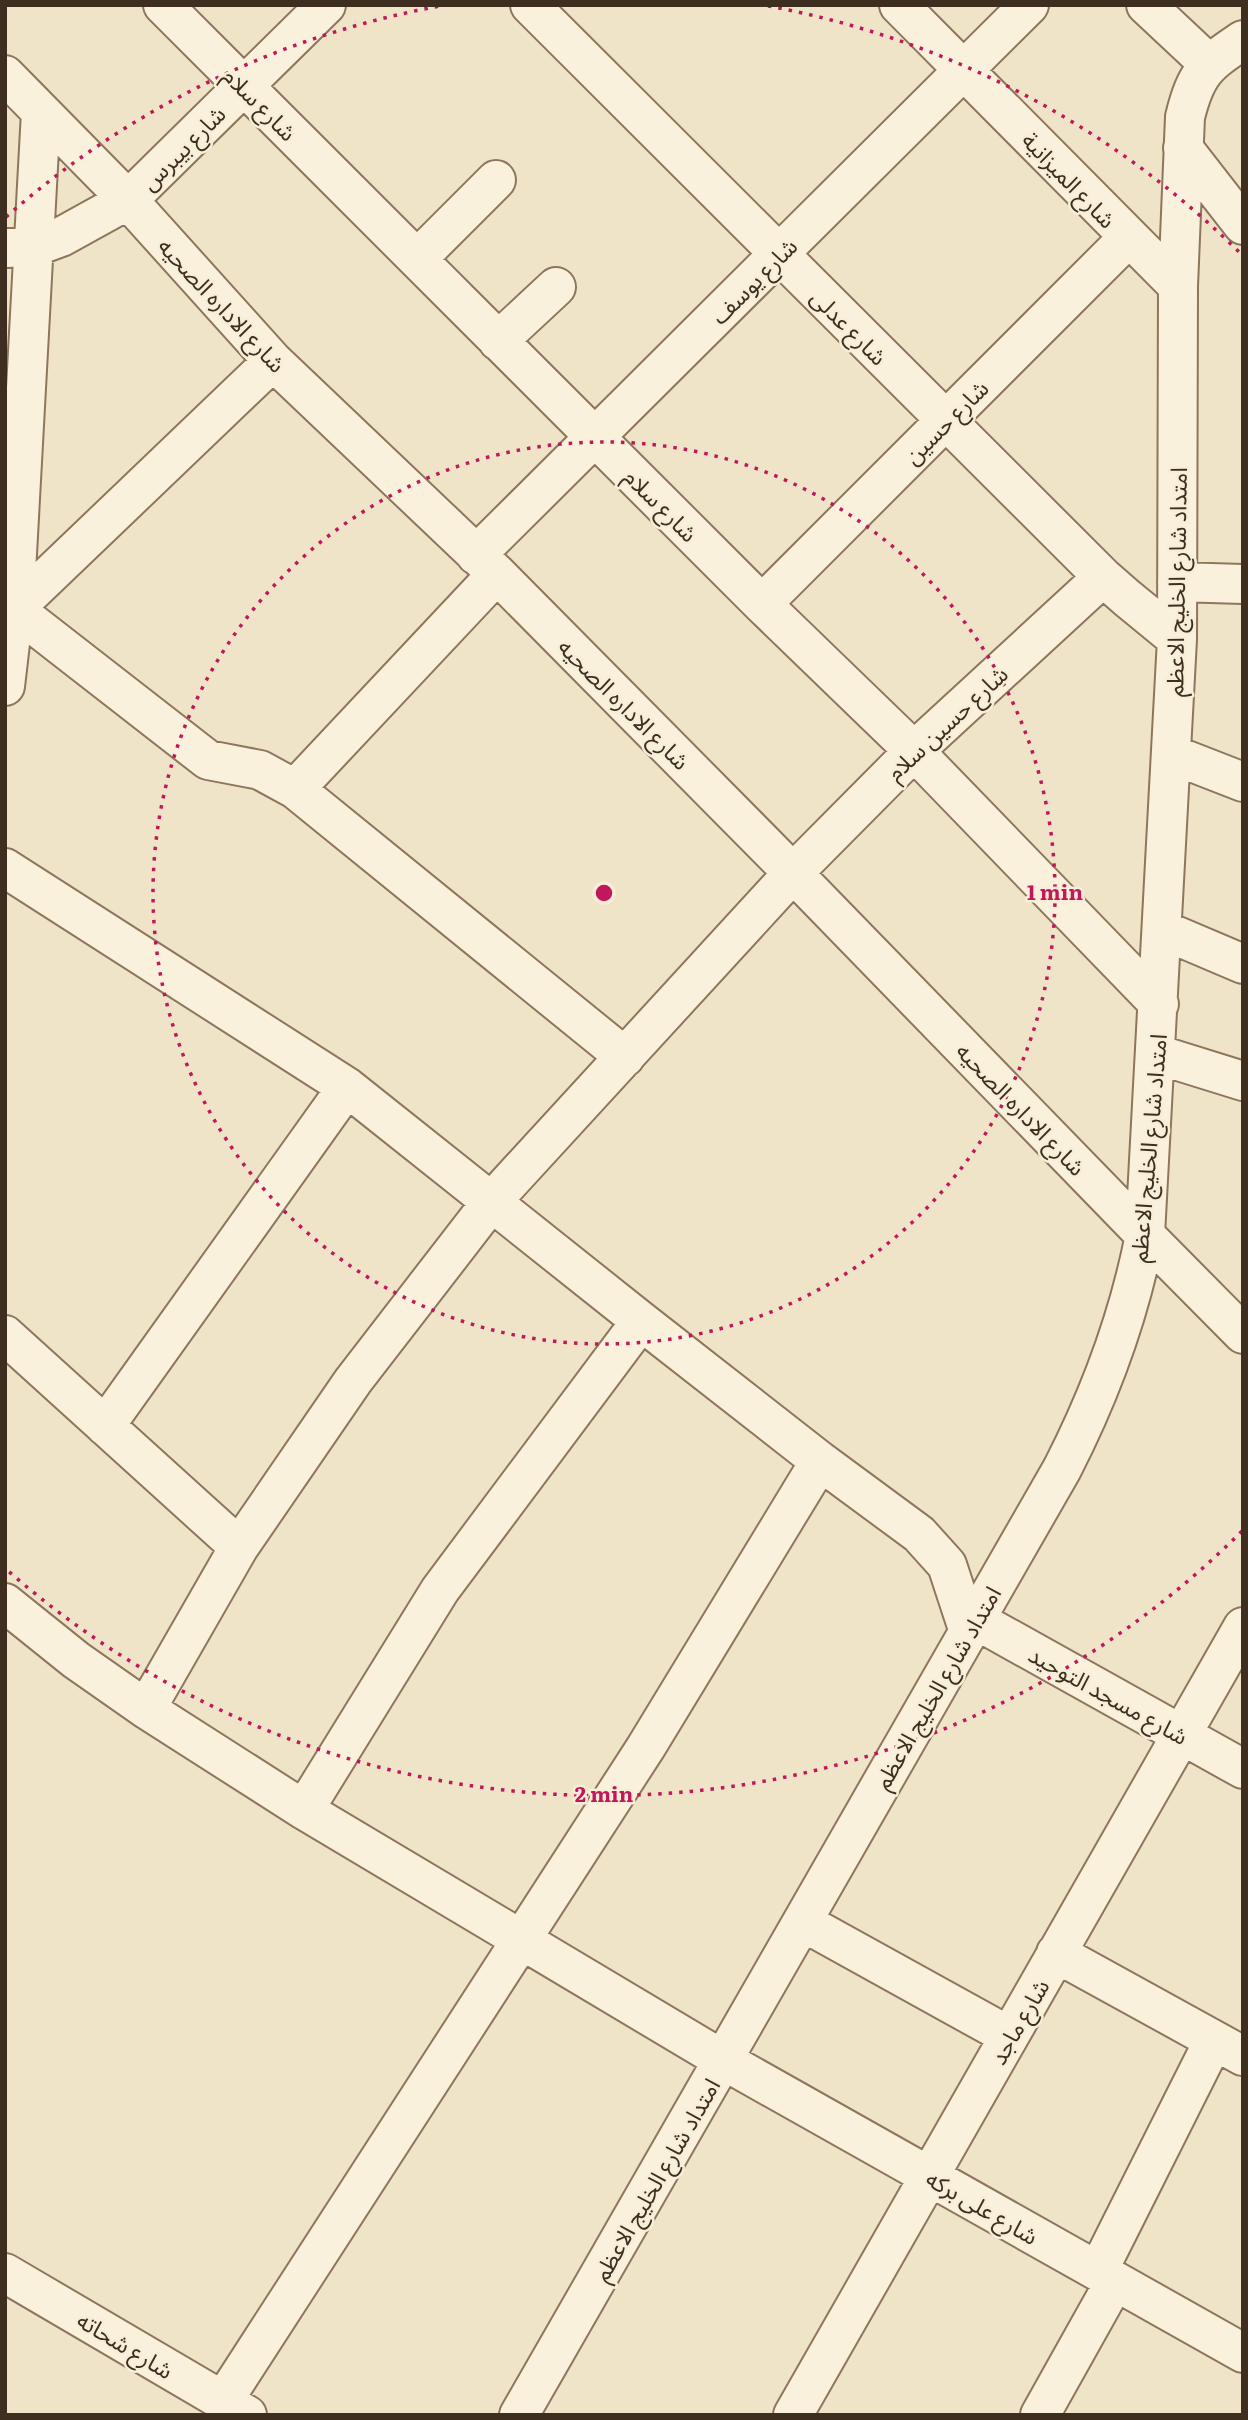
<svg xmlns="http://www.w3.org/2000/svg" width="1248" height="2420" font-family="Literata,'Noto Sans Arabic',serif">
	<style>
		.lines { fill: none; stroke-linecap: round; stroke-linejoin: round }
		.minor-casing { stroke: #8d765c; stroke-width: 42 }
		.minor { stroke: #faf1dc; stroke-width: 38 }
		.ring { fill: none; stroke: #c2185b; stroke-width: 3.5; stroke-dasharray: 3.5 7 }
		.labels { text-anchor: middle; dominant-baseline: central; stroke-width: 5; stroke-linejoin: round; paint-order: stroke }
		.street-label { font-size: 23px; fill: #3d2e20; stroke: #f7eed8 }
		.centre { fill: #c2185b; stroke: #f7eed8; stroke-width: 3.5 }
		.ring-label { font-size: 21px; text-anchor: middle; font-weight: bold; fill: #c2185b; stroke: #f7eed8; stroke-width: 5; stroke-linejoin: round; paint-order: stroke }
	</style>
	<rect width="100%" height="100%" fill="#f0e4c8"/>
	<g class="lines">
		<defs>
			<path id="minor" d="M163,5L762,604L914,751L1159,1004
				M530,5L1103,577L1127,598L1177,639
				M899,5L1178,286
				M1146,5L1209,64
				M5,75L128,200L273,361L497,574L793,873L1145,1235L1243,1334
				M1183,148L1243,225
				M5,248L34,247L61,237L128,200L326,5
				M417,259L496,180
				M498,341L556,287
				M273,361L14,609L208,760L260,770L295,789L625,1057
				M476,555L1029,5
				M1177,582L1243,584
				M762,604L1128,238
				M5,686L14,609L41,112
				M1171,754L1243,782
				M295,789L497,574
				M5,868L347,1087L641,1321L820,1461L919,1534L947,1565L968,1629
				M1163,930L1243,964
				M1156,1054L1243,1081
				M5,1335L239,1547
				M105,1426L347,1087
				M5,1603L76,1660L146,1709L304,1810L723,2060L1243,2353
				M976,1620L1243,1769
				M146,1709L239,1547L353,1381L492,1201L793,873L914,751L1103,577
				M304,1810L440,1590L641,1321
				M803,1922L1009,2036
				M1056,1953L1243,2056
				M1098,2271L1214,2040
				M5,2273L247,2415
				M223,2401L646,1747L820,1461
				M519,2415L1062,1469C1100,1395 1129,1317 1145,1235L1177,639L1178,286L1185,117C1196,72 1206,65 1243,40
				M793,2415L1243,1627
				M1040,2415L1115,2281"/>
		</defs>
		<use href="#minor" class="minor-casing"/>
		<use href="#minor" class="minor"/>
	</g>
	<g class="ring">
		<circle cx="604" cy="893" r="451"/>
		<path d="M1242 1531A902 902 0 0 1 6 1569M6 217A902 902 0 0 1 440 6M768 6A902 902 0 0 1 1242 255"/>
	</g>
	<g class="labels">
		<g class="street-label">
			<text transform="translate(261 103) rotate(45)">شارع سلام</text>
			<text transform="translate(182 147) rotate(-45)">شارع بيبرس</text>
			<text transform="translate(1070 179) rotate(46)">شارع الميزانية</text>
			<text transform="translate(753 280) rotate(-45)">شارع يوسف</text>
			<text transform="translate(223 304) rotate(47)">شارع الاداره الصحيه</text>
			<text transform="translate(850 326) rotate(45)">شارع عدلى</text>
			<text transform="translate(945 421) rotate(-45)">شارع حسين</text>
			<text transform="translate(662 504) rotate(45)">شارع سلام</text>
			<text transform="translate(1175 582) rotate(-89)">امتداد شارع الخليج الاعظم</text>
			<text transform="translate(625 703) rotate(45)">شارع الاداره الصحيه</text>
			<text transform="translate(946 722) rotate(-43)">شارع حسين سلام</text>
			<text transform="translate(1022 1108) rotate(46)">شارع الاداره الصحيه</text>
			<text transform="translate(1147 1148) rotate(-85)">امتداد شارع الخليج الاعظم</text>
			<text transform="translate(936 1687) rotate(-60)">امتداد شارع الخليج الاعظم</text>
			<text transform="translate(1109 1694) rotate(29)">شارع مسجد التوحيد</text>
			<text transform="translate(1018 2021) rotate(-60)">شارع ماجد</text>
			<text transform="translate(655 2179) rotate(-60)">امتداد شارع الخليج الاعظم</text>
			<text transform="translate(983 2206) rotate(30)">شارع على بركه</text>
			<text transform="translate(126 2344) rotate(31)">شارع شحاته</text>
		</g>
	</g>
	<circle cx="604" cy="893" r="10" class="centre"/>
	<g class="ring-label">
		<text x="1055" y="900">1 min</text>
		<text x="604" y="1802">2 min</text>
	</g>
	<rect width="1248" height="2420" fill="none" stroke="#3d2e20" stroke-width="14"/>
</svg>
